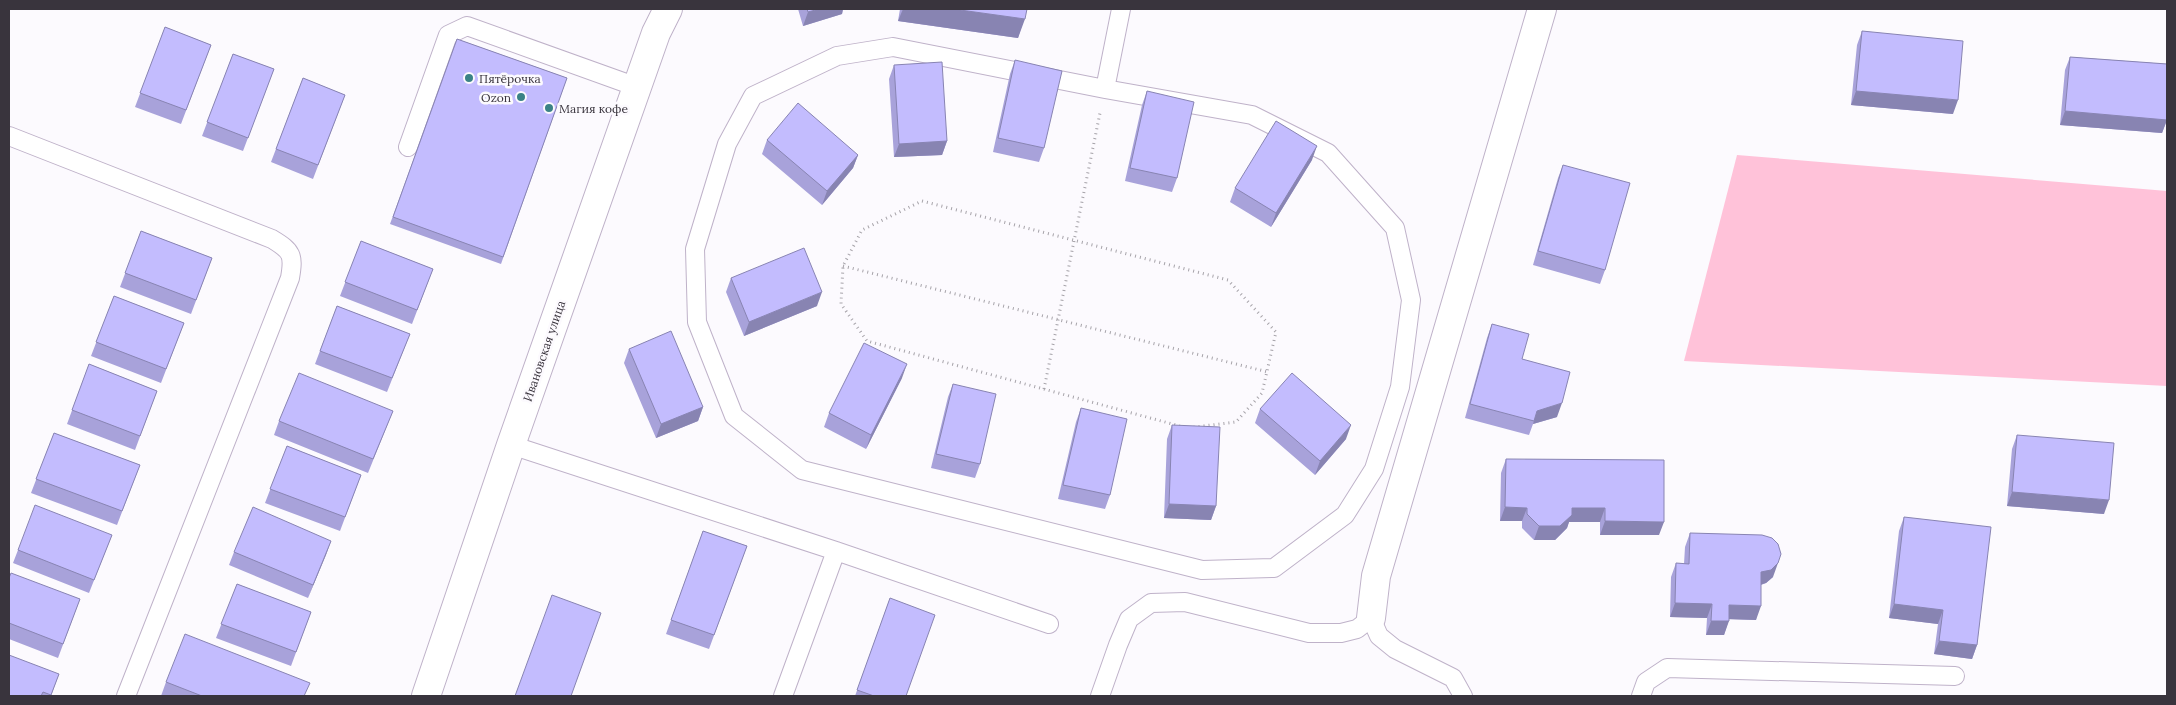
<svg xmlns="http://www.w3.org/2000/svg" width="2176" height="705" font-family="Lora,serif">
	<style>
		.green { fill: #ffc2d9 }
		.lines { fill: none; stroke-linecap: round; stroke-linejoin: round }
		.service-casing { stroke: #bfb2c9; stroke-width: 20 }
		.minor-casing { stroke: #bfb2c9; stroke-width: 30 }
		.path { stroke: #a6a3a9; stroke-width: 3; stroke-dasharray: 1 4; stroke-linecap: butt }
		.service { stroke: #fff; stroke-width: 18 }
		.minor { stroke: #fff; stroke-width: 28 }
		.wall { fill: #a8a2da }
		.shaded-wall { fill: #8884b2 }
		.building { fill: #c3bcfe; stroke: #8884b2 }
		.poi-dot { fill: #3a8286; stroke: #fcfafe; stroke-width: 2 }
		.labels { text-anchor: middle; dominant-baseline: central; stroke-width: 5; stroke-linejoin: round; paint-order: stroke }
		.poi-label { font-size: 12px; fill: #39343d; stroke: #fcfafe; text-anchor: start }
		.street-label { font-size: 12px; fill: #39343d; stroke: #fcfafe }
	</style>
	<rect width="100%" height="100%" fill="#fcfafe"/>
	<path class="green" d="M1737,155L2167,191V386L1684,361Z"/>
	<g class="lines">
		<defs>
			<path id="service" d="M893,47L1105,89L1252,115L1328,153L1395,228L1411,300L1400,387L1374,469L1345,515L1274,568L1202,570L802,470L734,416L697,322L695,249L727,144L753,96L837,56Z
				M1105,89L1121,9
				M9,136L272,239C292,251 294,255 290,278L126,696
				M408,147L448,35L467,26L637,87
				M511,445L836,551L1049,624
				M783,696L836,551
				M1100,696L1118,645L1129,619L1151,603L1185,602L1309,633H1341L1357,629L1371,618L1379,636L1395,649L1453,678L1463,696
				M1641,696L1646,682L1667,668L1955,676"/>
			<path id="minor" d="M1371,618L1376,576L1542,9
				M426,696L511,445L656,33L668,9"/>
		</defs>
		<use href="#service" class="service-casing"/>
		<use href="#minor" class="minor-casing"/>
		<path class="path" d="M922,201L1228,280L1276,332L1262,393L1236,422L1187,428L867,341L841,304L843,266L862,230Z
			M843,266L1268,372
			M1044,389L1100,113"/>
		<use href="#service" class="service"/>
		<use href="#minor" class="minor"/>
	</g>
	<path class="wall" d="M798,9H843L842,14L803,26Z
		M900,9H1027L1018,38L898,21Z
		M165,27L211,45L181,124L135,107Z
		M1862,31L1953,114L1851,105L1857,45Z
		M457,39L567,78L501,264L390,224Z
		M233,54L274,69L243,151L202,136Z
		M2070,57L2167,64V120L2162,133L2060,125L2065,70Z
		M1015,60L1044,148L1039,162L993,152L1010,74Z
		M894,65L947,141L942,155L894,157L889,79Z
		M303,78L345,95L313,179L271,162Z
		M1147,91L1177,178L1172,192L1125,181L1142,105Z
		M767,140L858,155L853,168L822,205L762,154Z
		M1312,160L1271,227L1230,202L1235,188Z
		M1563,165L1605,270L1600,284L1533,265L1558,178Z
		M141,231L212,258L191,314L120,287Z
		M361,241L433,269L412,324L340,296Z
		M731,278L817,306L744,336L726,292Z
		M114,296L184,323L161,383L91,356Z
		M337,306L410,334L387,392L315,364Z
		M1492,324L1522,359L1557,417L1533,424L1529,435L1465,418L1487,338Z
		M629,349L703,407L698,421L656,438L624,363Z
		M89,364L157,391L135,450L67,424Z
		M902,378L866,449L824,427L829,413Z
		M953,384L980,464L975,478L931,468L948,397Z
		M1081,408L1110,495L1105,509L1058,499L1076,422Z
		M1260,409L1346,439L1315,475L1255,423Z
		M393,411L368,473L274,435L279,421Z
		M1172,425L1216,506L1211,520L1164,518L1167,439Z
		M54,433L140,465L117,525L31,493Z
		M2017,435L2104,514L2007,506L2012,449Z
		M287,446L361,475L340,531L265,503Z
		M1506,459L1659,535H1600V522H1569L1567,528L1555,540H1534L1522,528V521H1500L1501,473Z
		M1904,517L1977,645L1972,659L1934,654L1938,624L1889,618L1899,531Z
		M703,531L747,546L709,649L666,634Z
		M1690,533L1773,577L1766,583L1761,585L1756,620L1729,619L1724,635H1706L1707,618L1670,617L1671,577L1676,563L1684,564L1685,547Z
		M112,535L89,593L13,563L18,550Z
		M331,541L308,598L229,565L234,552Z
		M9,578L80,599L58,658L9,639Z
		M237,584L311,612L291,666L216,638Z
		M890,598L906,696H855Z
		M59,674L51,696H9Z
		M166,682L305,696H161Z"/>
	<path class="shaded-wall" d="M819,9H843L842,14L803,26L808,12Z
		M903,9H953L1025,19L1018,38L898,21Z
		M1856,91L1958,100L1953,114L1851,105Z
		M2065,111L2167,120L2162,133L2060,125Z
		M947,141L942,155L894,157L899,144Z
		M1317,146L1312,160L1271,227L1276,213Z
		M858,155L853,168L822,205L827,191Z
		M822,292L817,306L744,336L749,322Z
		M907,364L902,378L866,449L871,435Z
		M1562,403L1557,417L1533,424L1537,411Z
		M703,407L698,421L656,438L661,424Z
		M1351,425L1346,439L1315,475L1320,461Z
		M2012,492L2109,500L2104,514L2007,506Z
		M1169,504L1216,506L1211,520L1164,518Z
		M1505,507L1527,508L1522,521H1500Z
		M1572,508H1605L1600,522H1569L1567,528L1555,540H1534L1539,526Z
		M1605,521L1664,522L1659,535H1600Z
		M331,541L326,555L308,598L313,585Z
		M1778,563L1773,577L1766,583L1756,586L1761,572Z
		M1675,603L1712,604L1707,618L1670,617Z
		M1894,604L1943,610L1938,624L1889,618Z
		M1729,605L1761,606L1756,620L1724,619Z
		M1711,621H1729L1724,635H1706Z
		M1939,641L1977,645L1972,659L1934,654Z"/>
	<path class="building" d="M807,9H819L808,12Z
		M953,9H1027L1025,19Z
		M165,27L211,45L186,110L140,93Z
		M1862,31L1963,41L1958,100L1856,91Z
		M457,39L567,78L503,257L393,217Z
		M233,54L274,69L248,138L207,122Z
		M2070,57L2167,64V120L2065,111Z
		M1015,60L1062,71L1044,148L998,138Z
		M942,62L947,141L899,144L894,65Z
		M303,78L345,95L318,165L276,149Z
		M1147,91L1194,102L1177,178L1130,168Z
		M798,103L858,155L827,191L767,140Z
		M1276,121L1317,146L1276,213L1235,188Z
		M1563,165L1630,183L1605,270L1538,251Z
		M141,231L212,258L196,300L125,273Z
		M361,241L433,269L417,310L345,282Z
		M804,248L822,292L749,322L731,278Z
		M114,296L184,323L166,369L96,342Z
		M337,306L410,334L392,378L320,351Z
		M1492,324L1529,334L1522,359L1570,372L1562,403L1537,411L1534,421L1470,404Z
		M671,331L703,407L661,424L629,349Z
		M864,343L907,364L871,435L829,413Z
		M89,364L157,391L140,436L72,410Z
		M299,373L393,411L373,459L279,421Z
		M1292,373L1351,425L1320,461L1260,409Z
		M953,384L996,394L980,464L936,454Z
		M1081,408L1127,419L1110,495L1063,485Z
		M1172,425L1220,427L1216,506L1169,504Z
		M54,433L140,465L122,511L36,479Z
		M2017,435L2114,443L2109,500L2012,492Z
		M287,446L361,475L345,517L270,489Z
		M1506,459L1664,460V522L1605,521V508H1572V515L1560,526H1539L1527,514V508L1505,507Z
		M35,505L112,535L94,580L18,550Z
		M253,507L331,541L313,585L234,552Z
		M1904,517L1991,527L1977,645L1939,641L1943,610L1894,604Z
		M703,531L747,546L714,635L671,620Z
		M1690,533L1762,535L1772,538L1778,544L1781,554L1778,563L1771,570L1761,572V606L1729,605V621H1711L1712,604L1675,603L1676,563L1689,564Z
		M11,573L80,599L63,644L9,623V578Z
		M237,584L311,612L296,652L221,624Z
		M552,595L601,613L571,696H515Z
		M890,598L935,615L906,696H874L857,690Z
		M185,634L310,683L304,696H202L166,682Z
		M9,655L59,674L51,695L43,692L41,696H9Z"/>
	<g class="poi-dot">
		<circle cx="469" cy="78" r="5"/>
		<circle cx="521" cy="97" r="5"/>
		<circle cx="549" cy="108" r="5"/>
	</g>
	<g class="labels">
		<g class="poi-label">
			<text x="479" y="78">Пятёрочка</text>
			<text x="511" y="97" text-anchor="end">Ozon</text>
			<text x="559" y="108">Магия кофе</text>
		</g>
		<g class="street-label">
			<text transform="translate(544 351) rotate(-71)">Ивановская улица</text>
		</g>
	</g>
	<rect width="2176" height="705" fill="none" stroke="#39343d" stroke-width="20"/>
</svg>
